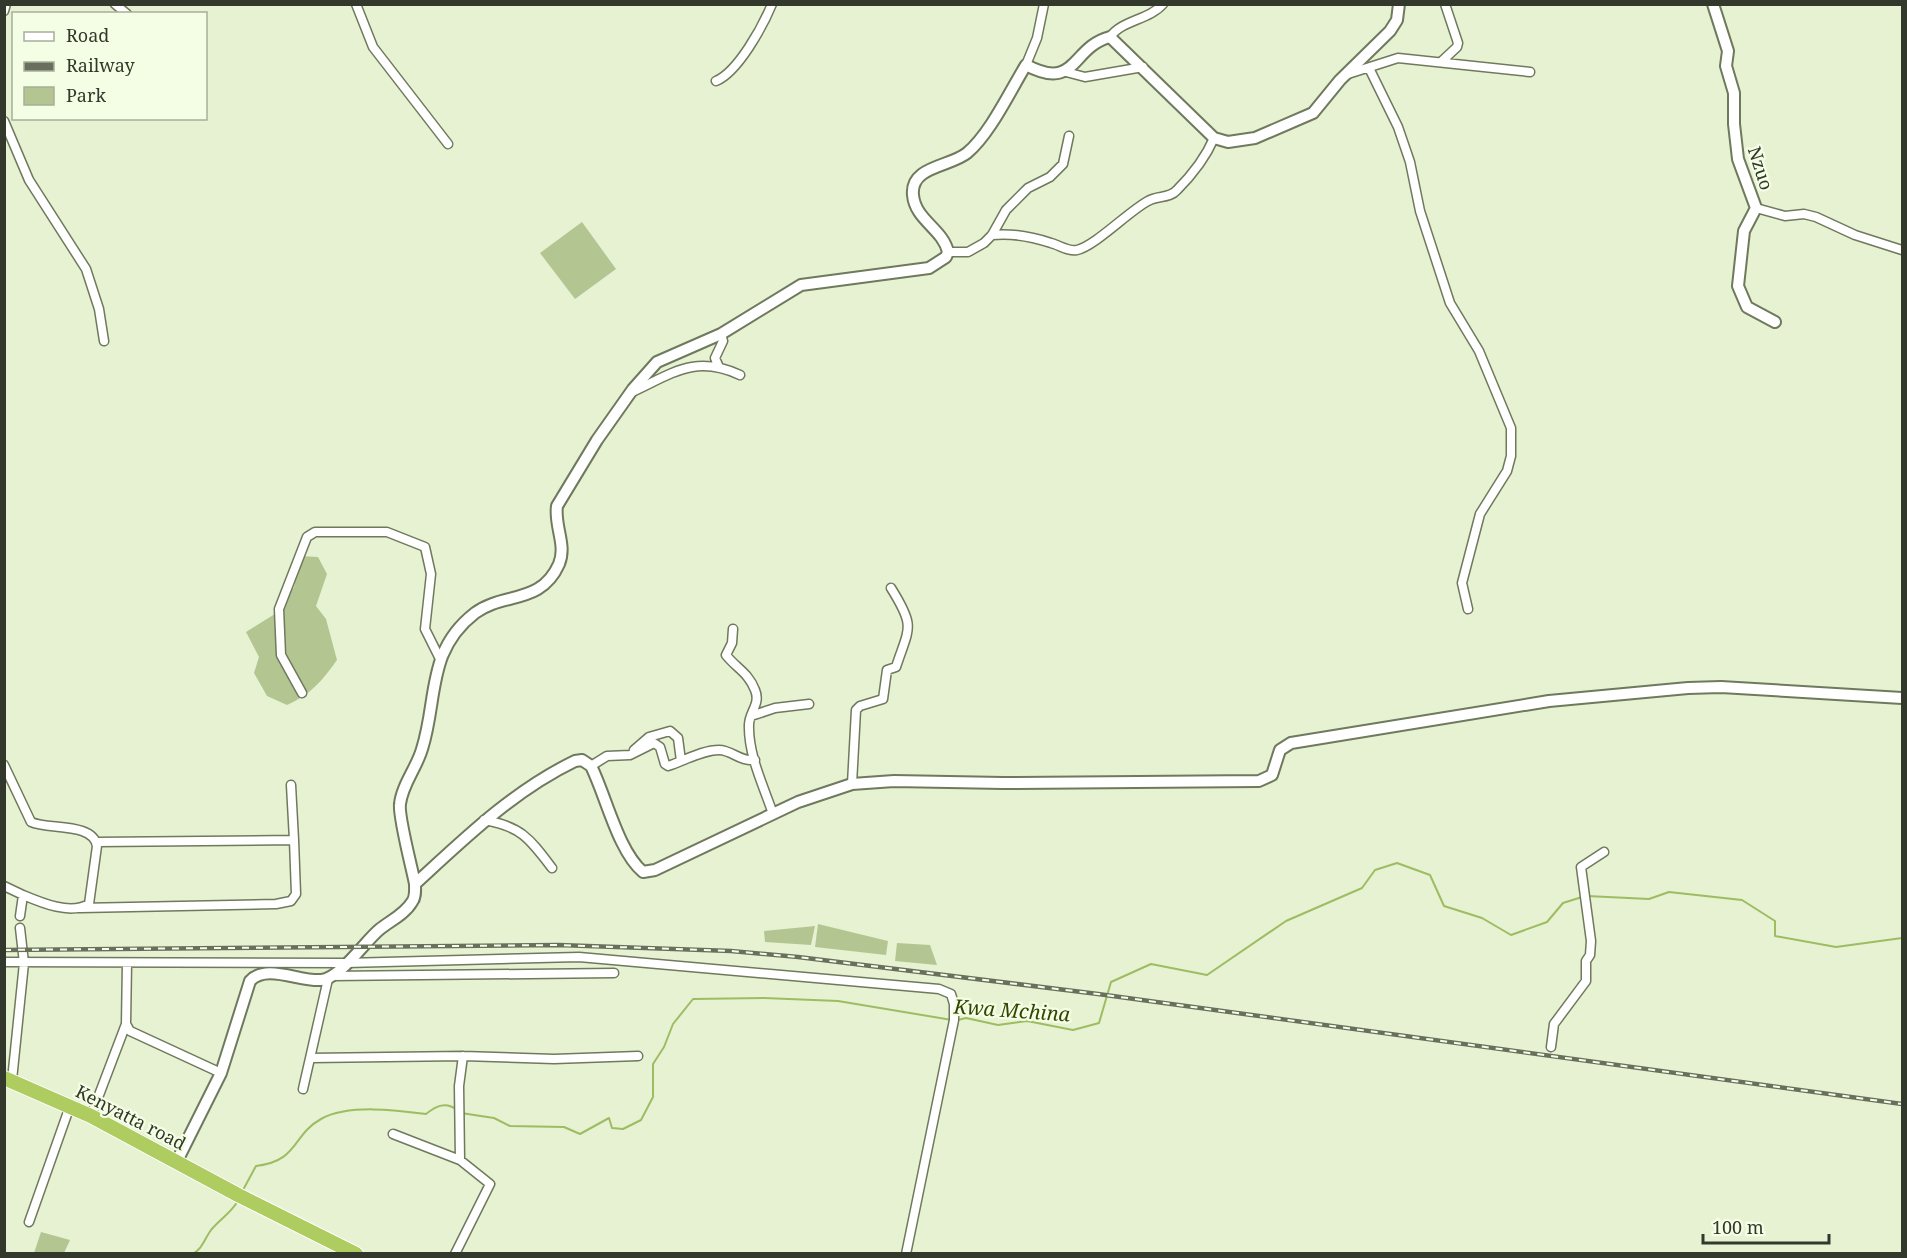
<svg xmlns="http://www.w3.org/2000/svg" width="1907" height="1258" font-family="'Noto Serif',serif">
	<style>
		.green { fill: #b3c691 }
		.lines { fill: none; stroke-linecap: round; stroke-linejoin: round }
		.stream { stroke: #9ebc62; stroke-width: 2 }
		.minor-casing { stroke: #6f795d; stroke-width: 11 }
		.tertiary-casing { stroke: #6f795d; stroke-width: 14 }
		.trunk-casing { stroke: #fff; stroke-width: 16 }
		.minor { stroke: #fff; stroke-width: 8 }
		.tertiary { stroke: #fff; stroke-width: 10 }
		.trunk { stroke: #aecc60; stroke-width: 14 }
		.rail-casing { stroke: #686f5d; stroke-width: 4.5 }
		.rail { stroke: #f4fee5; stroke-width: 2; stroke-dasharray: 7; stroke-linecap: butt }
		.labels { text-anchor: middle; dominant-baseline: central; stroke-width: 4.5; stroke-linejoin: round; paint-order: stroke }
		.street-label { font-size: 18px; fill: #33382c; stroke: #f4fee5 }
		.water-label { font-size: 20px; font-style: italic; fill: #334500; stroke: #f4fee5 }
	</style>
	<rect width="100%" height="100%" fill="#e6f2d2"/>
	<path class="green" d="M582,222L616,269L575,299L540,253Z
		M301,556L318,557L327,574L316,606L326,619L337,660C323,680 310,695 287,705L267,696L254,673L259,657L246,632L278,612L294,587Z
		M818,924L888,941L886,955L815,947Z
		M815,926L811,945L765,942L764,931Z
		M897,943L930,945L937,965L895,961Z
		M41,1232L70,1240L64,1253H34Z"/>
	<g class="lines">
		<path class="stream" d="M1587,896L1649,899L1669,892L1742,900L1775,921V936L1836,947L1902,938
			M958,1020L966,1018L998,1025L1027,1021L1073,1030L1099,1023L1111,982L1151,964L1207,975L1286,921L1362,888L1375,870L1397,863L1430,875L1444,906L1482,918L1511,935L1547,922L1563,903L1582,897
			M461,1113L494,1118L510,1126L564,1127L580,1134L609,1118L612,1128L623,1129L641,1120L653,1097V1064L664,1047L673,1024L693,999L764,998L838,1001L952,1020
			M243,1190L256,1166C299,1161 292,1135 321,1119C348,1104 397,1110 426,1114C436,1106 446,1101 457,1110
			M192,1254C202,1250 205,1238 211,1230C221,1218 229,1215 238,1201"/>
		<defs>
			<path id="minor" d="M115,4L127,14
				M356,4L373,47L448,144
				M4,11L6,4
				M1110,37C1122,20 1149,20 1163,4
				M1442,61L1457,47L1458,43L1445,4
				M1026,65L1037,38L1044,4
				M1369,68L1398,127L1410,162L1420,211L1450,303L1479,351L1511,428V456L1507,471L1480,514L1462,583L1468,609
				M1066,72L1085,77L1143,67
				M1348,74L1398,58L1530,72
				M716,81C738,72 763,26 772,4
				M4,121L29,180L86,269L99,309L104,341
				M1756,208L1785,216L1804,214L1816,217L1855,235L1902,250
				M992,235C1011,233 1033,237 1051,243C1059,245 1069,252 1077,250C1095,246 1129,211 1148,201C1158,195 1169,199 1177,190C1193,174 1205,159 1214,138
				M948,252H968L984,243L992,235L1006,210L1028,188L1050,177L1063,164L1069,136
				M718,365L715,358L723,341L721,334
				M630,393C672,374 694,354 740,375
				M733,629L732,643L726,655C736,668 748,672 755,690C761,704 749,712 749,725C748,755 764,787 773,814
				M302,693L281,655L279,609L307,537L315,532H387L425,547L431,574L425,629L440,659
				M751,716L775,708L809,704
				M634,750L649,737L670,731L678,738L681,761
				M4,765L31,822C48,830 93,822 97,846L89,904C70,915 42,903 23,895L20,916
				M591,766L607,756L630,755L654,743L660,747L665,764L668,766C684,761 702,750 719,750C732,750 740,762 755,760
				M852,784L856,710L860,706L883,699L887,670L896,667C909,627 916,628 891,588
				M291,785L294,840
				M484,820C521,826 530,839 552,868
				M4,886L23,895
				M80,908L276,904L291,901L296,894L294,840L97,842
				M4,962L346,963L579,957L939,989L951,994L954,1004V1020L906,1254
				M127,963L126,1024L130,1031L221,1073
				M332,976L614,973
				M1551,1047L1554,1024L1586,981V961L1590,955L1591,941L1581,867L1604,852
				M311,1058L463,1056L554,1059L638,1056
				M12,1080L24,963L20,928
				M303,1089L328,979
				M91,1116L126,1024
				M393,1134L460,1160L490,1184L455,1254
				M460,1160L459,1086L463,1056
				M29,1222L70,1106"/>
			<path id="tertiary" d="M1713,4L1728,51L1726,66L1734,93V124L1738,159L1756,208L1744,231L1738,286L1747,307L1775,322
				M415,884C412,868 398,816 400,804C402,785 417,767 422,749C438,699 426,651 475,613C503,592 541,605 559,564C567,545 554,526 557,506L597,440L633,389L657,362L721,334L801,285L929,268L946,257L948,252C943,229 915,220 913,195C910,166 950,167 967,153C990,134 1010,91 1026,65C1077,92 1071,47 1110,37L1214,138L1228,142L1255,138L1313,113L1340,80L1390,31L1397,20L1399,4
				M177,1161L221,1073L250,981C266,963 300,982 321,980C340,979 365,941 380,929C390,921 405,914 412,902C416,897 415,890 415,884C465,838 513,791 575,761L582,760L591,766C606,796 618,851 643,872L655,870L798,802L852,784L894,781L1003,783L1259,781L1272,775L1280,750L1291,743L1549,701L1688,688L1721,687L1902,698"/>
			<path id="trunk" d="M4,1078L91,1116L238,1195L356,1254"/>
		</defs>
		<use href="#minor" class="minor-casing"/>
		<use href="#tertiary" class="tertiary-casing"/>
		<use href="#trunk" class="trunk-casing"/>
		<use href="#minor" class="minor"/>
		<use href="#tertiary" class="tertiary"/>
		<use href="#trunk" class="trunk"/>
		<defs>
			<path id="rail" d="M4,950L559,945L731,951L798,957L1098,994L1902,1104"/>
		</defs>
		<use href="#rail" class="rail-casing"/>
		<use href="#rail" class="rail"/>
	</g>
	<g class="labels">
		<g class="street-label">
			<text transform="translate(1761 168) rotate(72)">Nzuo</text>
			<text transform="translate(131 1117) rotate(27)">Kenyatta road</text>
		</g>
		<g class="water-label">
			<text transform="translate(1012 1010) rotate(4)">Kwa Mchina</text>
		</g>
	</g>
	<rect width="1907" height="1258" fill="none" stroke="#33382c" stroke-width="12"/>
	<rect x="12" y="12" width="195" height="108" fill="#f4fee5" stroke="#a7af9b" stroke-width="1.5"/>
	<rect x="24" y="32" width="30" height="9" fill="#ffffff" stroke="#a7af9b" stroke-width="1.5"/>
	<text x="66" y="42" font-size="18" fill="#33382c">Road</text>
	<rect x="24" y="62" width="30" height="9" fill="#686f5d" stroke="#a7af9b" stroke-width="1.5"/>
	<text x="66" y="72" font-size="18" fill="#33382c">Railway</text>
	<rect x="24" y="87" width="30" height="18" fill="#b3c691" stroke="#a7af9b" stroke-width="1.5"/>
	<text x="66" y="102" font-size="18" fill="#33382c">Park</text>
	<path d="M1703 1234v9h126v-9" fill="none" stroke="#33382c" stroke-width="3"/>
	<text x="1712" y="1234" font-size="18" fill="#33382c" stroke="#f4fee5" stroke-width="4.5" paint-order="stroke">100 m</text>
</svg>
